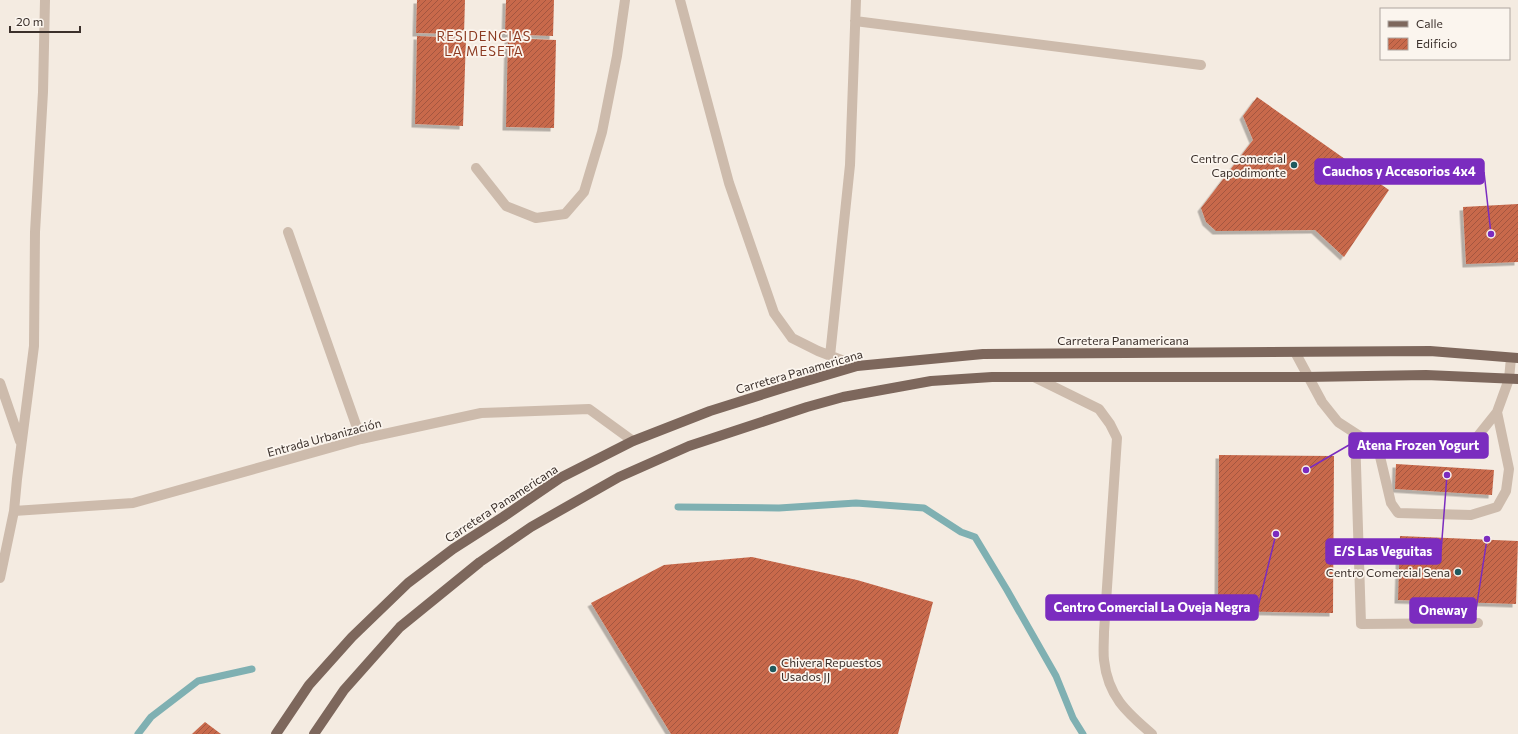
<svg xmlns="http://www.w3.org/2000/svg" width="1518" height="734" font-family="Commissioner,sans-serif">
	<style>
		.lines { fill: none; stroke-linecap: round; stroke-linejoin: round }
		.stream { stroke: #7fb0b2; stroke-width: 7 }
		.building { fill: url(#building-hatch); filter: url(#shadow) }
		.minor { stroke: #cdbbac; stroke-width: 10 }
		.major { stroke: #7d675c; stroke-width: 10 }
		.poi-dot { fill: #1f5a5e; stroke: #fbf5ee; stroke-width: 1.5 }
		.labels { text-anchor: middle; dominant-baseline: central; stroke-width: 3.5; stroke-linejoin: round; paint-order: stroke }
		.poi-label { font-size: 12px; fill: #3b302b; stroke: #fbf5ee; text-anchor: end }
		.street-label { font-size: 12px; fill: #3b302b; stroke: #fbf5ee }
		.neighbourhood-label { font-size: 13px; letter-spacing: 1px; fill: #8c3b22; stroke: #fbf5ee }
		.leader { fill: none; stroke: #7b2cbf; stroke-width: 1.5 }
		.callout-dot { fill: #7b2cbf; stroke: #fbf5ee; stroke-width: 1.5 }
		.callout { fill: #7b2cbf; stroke: #7b2cbf; stroke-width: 1.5 }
		.callout-label { font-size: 13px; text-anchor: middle; font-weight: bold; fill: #fff }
	</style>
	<defs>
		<pattern id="building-hatch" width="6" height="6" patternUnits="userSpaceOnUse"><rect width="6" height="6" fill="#c8694b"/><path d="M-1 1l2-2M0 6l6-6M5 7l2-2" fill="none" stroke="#a4573f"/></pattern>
		<filter id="shadow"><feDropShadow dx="-3.5" dy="3.5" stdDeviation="0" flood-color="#0004"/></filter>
	</defs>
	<rect width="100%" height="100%" fill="#f4ebe1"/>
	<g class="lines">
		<path class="stream" d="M678,507L779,508L856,503L924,508L961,532L975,537L1007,590L1056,676L1073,718L1083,734
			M138,734L151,717L198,681L252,669"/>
	</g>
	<path class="building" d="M417,0H465L464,34L416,33Z
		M506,0H554L553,36L505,34Z
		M417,36L466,38L463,126L415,124Z
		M508,38L556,40L554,128L506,127Z
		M1257,97L1389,190L1344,257L1315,230L1216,231L1206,222L1201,208L1253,140L1243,116Z
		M1518,204V262L1466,264L1463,207Z
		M1219,455L1334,456L1333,613L1218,611Z
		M1396,464L1494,470L1492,495L1395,489Z
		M1400,536L1518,541L1516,604L1398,600Z
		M752,557L857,580L933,602L898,734H671L591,603L664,565Z
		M205,722L221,734H192Z"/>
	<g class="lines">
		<path class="minor" d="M680,0L729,183L774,313L792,338L818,351L857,366
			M855,21L1201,65
			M476,168L506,206L536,218L565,214L584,192L602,132L617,56L625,0
			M288,232L361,439
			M1295,352L1322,402L1338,422L1378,448L1408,450L1445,449L1477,437L1497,412L1509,379L1511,358
			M830,356L850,165L856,0
			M1034,377L1099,409L1110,424L1117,438L1104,632C1104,641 1103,651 1104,660C1108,696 1126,712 1152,734
			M0,383L20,441
			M1355,434L1361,624L1478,623
			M1378,448L1391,503L1398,513L1471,515L1497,507L1506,491L1509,469L1497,412
			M14,511L133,503L361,439L481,413L589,409L633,441
			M0,578L14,511L17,479L34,346L35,232L43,92L45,0"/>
		<path class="major" d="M276,734L309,685L352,637L408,583L453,549L503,517L560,478L633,441L710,411L786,387L857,366L983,354L1430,351L1518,358
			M314,734L344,690L400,627L480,562L531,527L619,477L689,446L807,407L843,397L931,381L992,377H1307L1426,375L1518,379"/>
	</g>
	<g class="poi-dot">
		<circle cx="1294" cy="165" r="4"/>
		<circle cx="1458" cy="572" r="4"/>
		<circle cx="773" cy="669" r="4"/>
	</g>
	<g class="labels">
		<g class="poi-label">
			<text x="1286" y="158">Centro Comercial<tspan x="1286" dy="14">Capodimonte</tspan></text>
			<text x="1450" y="572">Centro Comercial Sena</text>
			<text x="781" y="662" text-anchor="start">Chivera Repuestos<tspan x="781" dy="14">Usados JJ</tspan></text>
		</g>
		<g class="street-label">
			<text x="1123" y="340">Carretera Panamericana</text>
			<text transform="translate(799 371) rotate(-16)">Carretera Panamericana</text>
			<text transform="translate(324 437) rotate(-15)">Entrada Urbanización</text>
			<text transform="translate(501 503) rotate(-33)">Carretera Panamericana</text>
		</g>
		<g class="neighbourhood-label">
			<text x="484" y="36">RESIDENCIAS<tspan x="484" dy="15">LA MESETA</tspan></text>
		</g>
	</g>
	<path class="leader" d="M1491 234L1484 172M1306 470L1349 445M1447 475L1441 552M1276 534L1258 607M1487 539L1476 610"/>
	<g class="callout-dot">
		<circle cx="1491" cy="234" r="4"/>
		<circle cx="1306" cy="470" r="4"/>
		<circle cx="1447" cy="475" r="4"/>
		<circle cx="1276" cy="534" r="4"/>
		<circle cx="1487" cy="539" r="4"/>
	</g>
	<g class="callout">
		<rect x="1315" y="159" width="169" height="25" rx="4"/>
		<rect x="1349" y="433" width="139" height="25" rx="4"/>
		<rect x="1326" y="539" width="115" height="25" rx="4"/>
		<rect x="1046" y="595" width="212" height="25" rx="4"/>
		<rect x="1410" y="598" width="66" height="25" rx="4"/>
	</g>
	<g class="callout-label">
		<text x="1399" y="176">Cauchos y Accesorios 4x4</text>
		<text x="1418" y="450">Atena Frozen Yogurt</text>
		<text x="1383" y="556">E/S Las Veguitas</text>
		<text x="1152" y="612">Centro Comercial La Oveja Negra</text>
		<text x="1443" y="615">Oneway</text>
	</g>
	<rect x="1380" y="8" width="130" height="52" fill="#fbf5ee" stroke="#aea6a0"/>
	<rect x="1388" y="21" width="20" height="6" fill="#7d675c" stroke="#aea6a0"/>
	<text x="1416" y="28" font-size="12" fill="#3b302b">Calle</text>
	<rect x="1388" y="38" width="20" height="12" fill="url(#building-hatch)" stroke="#aea6a0"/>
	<text x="1416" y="48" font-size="12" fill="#3b302b">Edificio</text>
	<path d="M10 26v6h70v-6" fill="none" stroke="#3b302b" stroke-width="2"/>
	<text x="16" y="26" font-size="12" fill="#3b302b" stroke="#fbf5ee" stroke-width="3" paint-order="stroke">20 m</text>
</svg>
